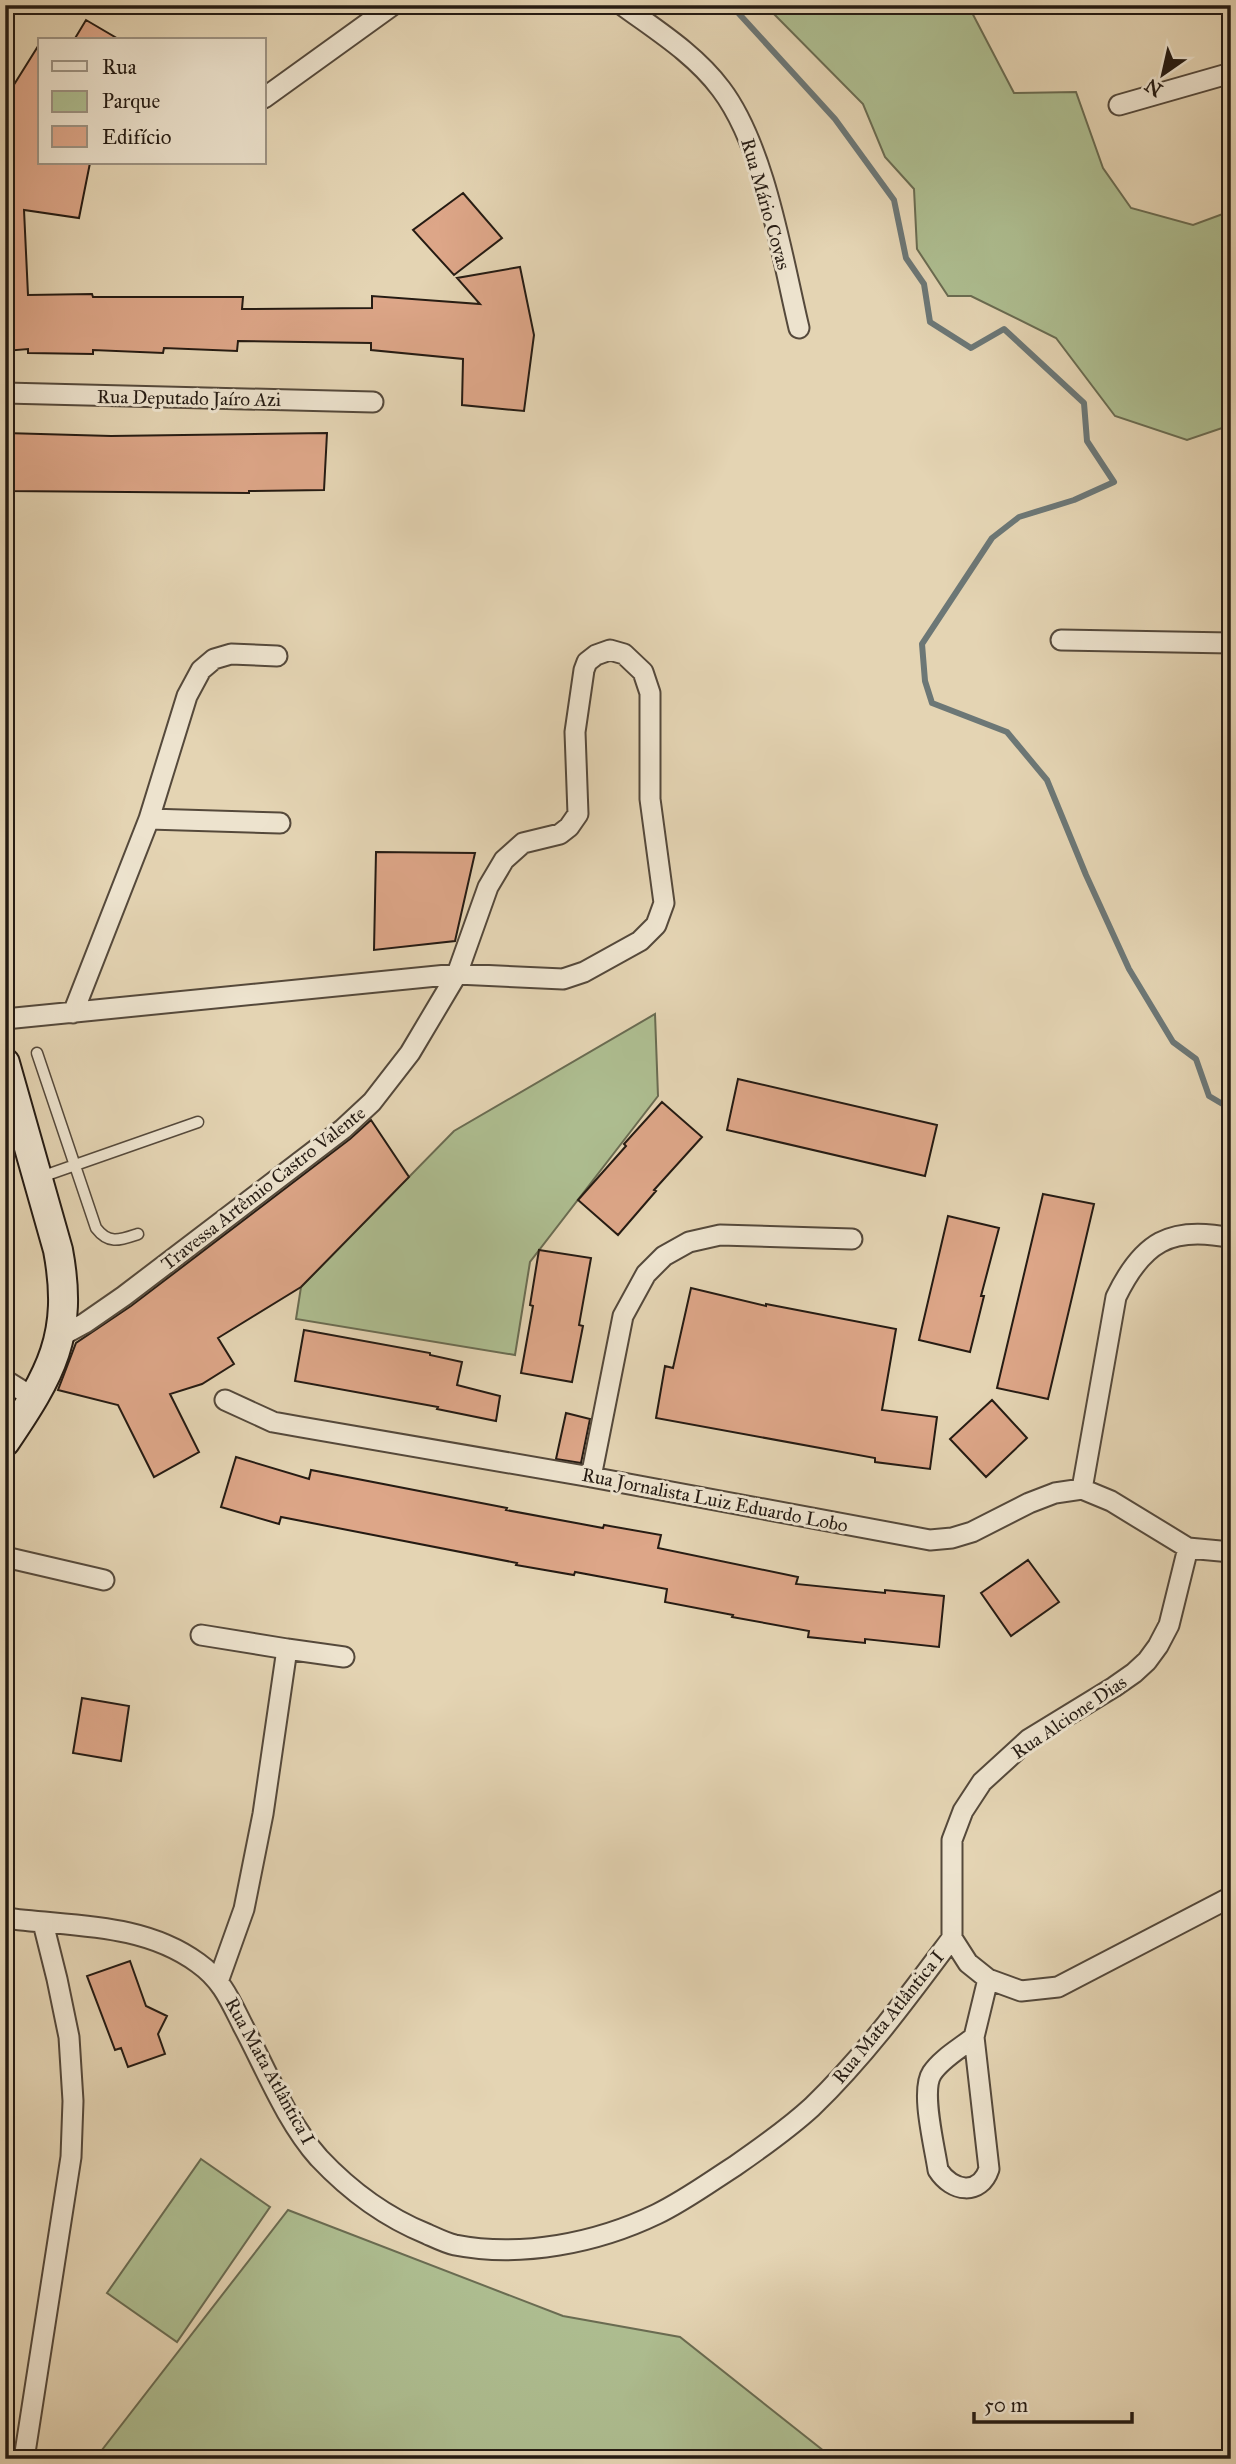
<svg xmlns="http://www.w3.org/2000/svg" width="1236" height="2464" font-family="'IM FELL Great Primer',serif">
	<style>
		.green { fill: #aebe91; stroke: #6a6c52; stroke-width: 2 }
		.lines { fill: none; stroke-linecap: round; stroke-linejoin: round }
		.stream { stroke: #6c7776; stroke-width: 6 }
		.building { fill: #dda688; stroke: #251b13; stroke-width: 2 }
		.lane-casing { stroke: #55493b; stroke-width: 13 }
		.street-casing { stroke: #55493b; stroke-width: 23 }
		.secondary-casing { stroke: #251b13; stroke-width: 32 }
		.lane { stroke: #ede3ce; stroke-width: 10 }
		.street { stroke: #ede3ce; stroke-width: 19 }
		.secondary { stroke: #ede3ce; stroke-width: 28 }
		.labels { text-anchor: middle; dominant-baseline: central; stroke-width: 6; stroke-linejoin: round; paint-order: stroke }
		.street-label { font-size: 19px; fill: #251b13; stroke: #ede3ce }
	</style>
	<rect width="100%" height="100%" fill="#e4d4b3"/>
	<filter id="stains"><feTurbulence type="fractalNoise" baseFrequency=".00286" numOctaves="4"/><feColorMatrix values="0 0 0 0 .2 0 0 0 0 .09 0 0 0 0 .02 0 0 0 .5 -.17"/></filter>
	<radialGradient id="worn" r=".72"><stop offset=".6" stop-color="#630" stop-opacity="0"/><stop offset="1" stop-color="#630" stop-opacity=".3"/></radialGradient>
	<path class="green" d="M765,5H968L1014,93L1076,92L1103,168L1131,208L1193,225L1231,211V425L1187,440L1115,416L1056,338L971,296H948L917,249L914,189L885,157L863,104Z
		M655,1014L658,1096L530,1262L515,1355L296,1319L301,1287L454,1131Z
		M201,2159L270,2207L177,2342L107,2293Z
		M288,2210L563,2316L680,2337L834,2459H95Z"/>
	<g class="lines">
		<path class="stream" d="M731,5L835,119L894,200L906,258L924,284L930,322L971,348L1004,329L1084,403L1087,441L1114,482L1074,500L1019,517L992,538L922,644L925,681L932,703L1007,732L1047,780L1086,875L1129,969L1173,1042L1196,1059L1209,1096L1231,1109"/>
	</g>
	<path class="building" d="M86,20L120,40H74Z
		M40,43V163H90L79,218L24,210L28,295L92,294L93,297H243L242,309L372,308V296L480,304L457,278L520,267L534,335L524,411L462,405L463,359L371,350V343L238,341L237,351L164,348L163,353L93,350V354L28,353V349L5,351V99Z
		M463,193L502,238L454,275L413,230Z
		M5,433L111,436L327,433L324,490L249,491V493L5,491Z
		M376,852L475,853L455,941L374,950Z
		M738,1079L937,1125L925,1176L727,1130Z
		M662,1102L702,1137L654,1190L656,1191L618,1235L578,1200L626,1146L624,1144Z
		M371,1120L409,1177L301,1287L218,1338L234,1364L202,1384L170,1394L199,1452L154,1477L118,1405L58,1390L76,1343L131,1306L350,1139Z
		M1043,1194L1094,1204L1048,1399L997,1388Z
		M948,1216L999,1228L981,1296H984L970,1352L919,1340Z
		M539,1250L591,1258L579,1325L583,1326L572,1382L521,1373L533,1306L530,1305Z
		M691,1288L766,1306V1304L896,1329L882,1410L937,1417L930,1469L875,1462V1458L656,1418L665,1366L673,1368Z
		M304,1330L430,1353V1355L462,1362L457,1385L500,1396L496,1421L437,1409L438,1407L295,1381Z
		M992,1400L1027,1438L986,1477L950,1439Z
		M566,1413L590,1419L581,1463L556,1459Z
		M236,1457L309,1479L311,1470L507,1508L506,1510L603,1528L604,1525L661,1535L658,1548L798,1577L796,1584L885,1593V1590L944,1596L939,1647L865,1639V1643L808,1637L809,1631L732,1617L733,1615L665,1602L667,1589L575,1572L574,1575L516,1565L517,1563L281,1517L279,1524L221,1507Z
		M1028,1560L1059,1602L1011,1636L981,1593Z
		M82,1698L129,1706L121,1761L73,1753Z
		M130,1961L146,2006L167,2016L158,2034L165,2054L128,2067L121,2048L115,2050L87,1976Z"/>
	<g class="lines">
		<defs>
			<path id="lane" d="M37,1053L96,1228C109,1245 120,1240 138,1234
				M41,1177L198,1122"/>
			<path id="street" d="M622,5C656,30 695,54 721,89C765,147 782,257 799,328
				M264,98L393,5
				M1119,105L1231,73
				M5,393L373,402
				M1061,640L1231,643
				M149,819L280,823
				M73,1013L149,819L187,696L201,670L214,659L231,654L277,656
				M5,1019L457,974L563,979L584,972L640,941L656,925L664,903L650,799V693L643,672L624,654L610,650L596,655L587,662L584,670L575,732L578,814L569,827L560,834L523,843L504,860L488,887L457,974L410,1053L372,1102L343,1129L124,1296L85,1323L61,1336
				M5,1380L34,1398
				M225,1400L273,1422L301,1427L591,1477L930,1540L952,1538L972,1532L1029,1503L1055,1493L1082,1489L1111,1501L1188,1548L1231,1552
				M591,1477L623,1316L646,1274L664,1256L689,1242L720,1235L852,1239
				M1082,1489L1116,1297C1142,1243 1170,1225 1231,1238
				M1188,1548L1169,1625L1158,1646L1147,1661L1134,1673L1114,1687L1029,1739L982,1782L963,1811L952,1840V1938L968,1963L988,1979L1021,1991L1058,1987L1231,1897
				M5,1557L104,1580
				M201,1635L287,1649L263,1814L244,1909L219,1979
				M287,1649L344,1657
				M5,1918C71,1927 142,1922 198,1963C222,1980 230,2000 243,2026C266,2069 286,2121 319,2158C350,2191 385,2217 427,2234C436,2238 446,2243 455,2245C521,2258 597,2243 657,2214C684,2201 710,2182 735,2166C761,2148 788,2129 812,2107C865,2056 908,1997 952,1938
				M974,2037C961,2048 942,2058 932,2073C920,2091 935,2148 938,2170C952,2192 980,2196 989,2169L974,2037L988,1979
				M24,2459L71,2157L73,2101L69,2037L57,1979L43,1923"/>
			<path id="secondary" d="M5,1063L58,1250C74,1335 51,1374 5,1442"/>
		</defs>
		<use href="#lane" class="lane-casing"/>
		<use href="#street" class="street-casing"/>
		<use href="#secondary" class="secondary-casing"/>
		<use href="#lane" class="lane"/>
		<use href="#street" class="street"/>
		<use href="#secondary" class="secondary"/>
	</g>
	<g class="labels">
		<g class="street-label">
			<text transform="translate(766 204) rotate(74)">Rua Mário Covas</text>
			<text transform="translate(189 398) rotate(1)">Rua Deputado Jaíro Azi</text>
			<text transform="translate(263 1188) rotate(-38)">Travessa Artêmio Castro Valente</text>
			<text transform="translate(715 1500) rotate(11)">Rua Jornalista Luiz Eduardo Lobo</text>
			<text transform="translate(1069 1717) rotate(-34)">Rua Alcione Dias</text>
			<text transform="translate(888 2017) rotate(-51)">Rua Mata Atlântica I</text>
			<text transform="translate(270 2071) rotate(61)">Rua Mata Atlântica I</text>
		</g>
	</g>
	<rect width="1236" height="2464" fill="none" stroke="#e4d4b3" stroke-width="28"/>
	<rect x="7" y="7" width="1222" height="2450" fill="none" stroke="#251b13" stroke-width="3.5"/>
	<rect x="14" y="14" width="1208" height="2436" fill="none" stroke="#251b13" stroke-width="2"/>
	<rect x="38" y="38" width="228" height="126" fill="#ede3ce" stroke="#9d9383" stroke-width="2"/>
	<rect x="52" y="61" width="35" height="10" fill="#ede3ce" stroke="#9d9383" stroke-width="2"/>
	<text x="102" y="74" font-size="21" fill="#251b13">Rua</text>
	<rect x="52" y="91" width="35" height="21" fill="#aebe91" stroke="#9d9383" stroke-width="2"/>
	<text x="102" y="108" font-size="21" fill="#251b13">Parque</text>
	<rect x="52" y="126" width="35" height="21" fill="#dda688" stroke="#9d9383" stroke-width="2"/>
	<text x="102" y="144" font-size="21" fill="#251b13">Edifício</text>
	<g transform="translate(1163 74) rotate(214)" stroke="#ede3ce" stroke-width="5" paint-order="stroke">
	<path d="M0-5L12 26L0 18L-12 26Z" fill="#251b13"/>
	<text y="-10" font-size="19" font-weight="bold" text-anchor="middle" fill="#251b13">N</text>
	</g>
	<path d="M974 2412v10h158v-10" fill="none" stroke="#251b13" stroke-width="3.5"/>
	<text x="984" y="2412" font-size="21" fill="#251b13" stroke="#ede3ce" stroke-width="5" paint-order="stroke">50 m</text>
	<rect width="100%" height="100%" filter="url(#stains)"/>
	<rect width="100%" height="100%" fill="url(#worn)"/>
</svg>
